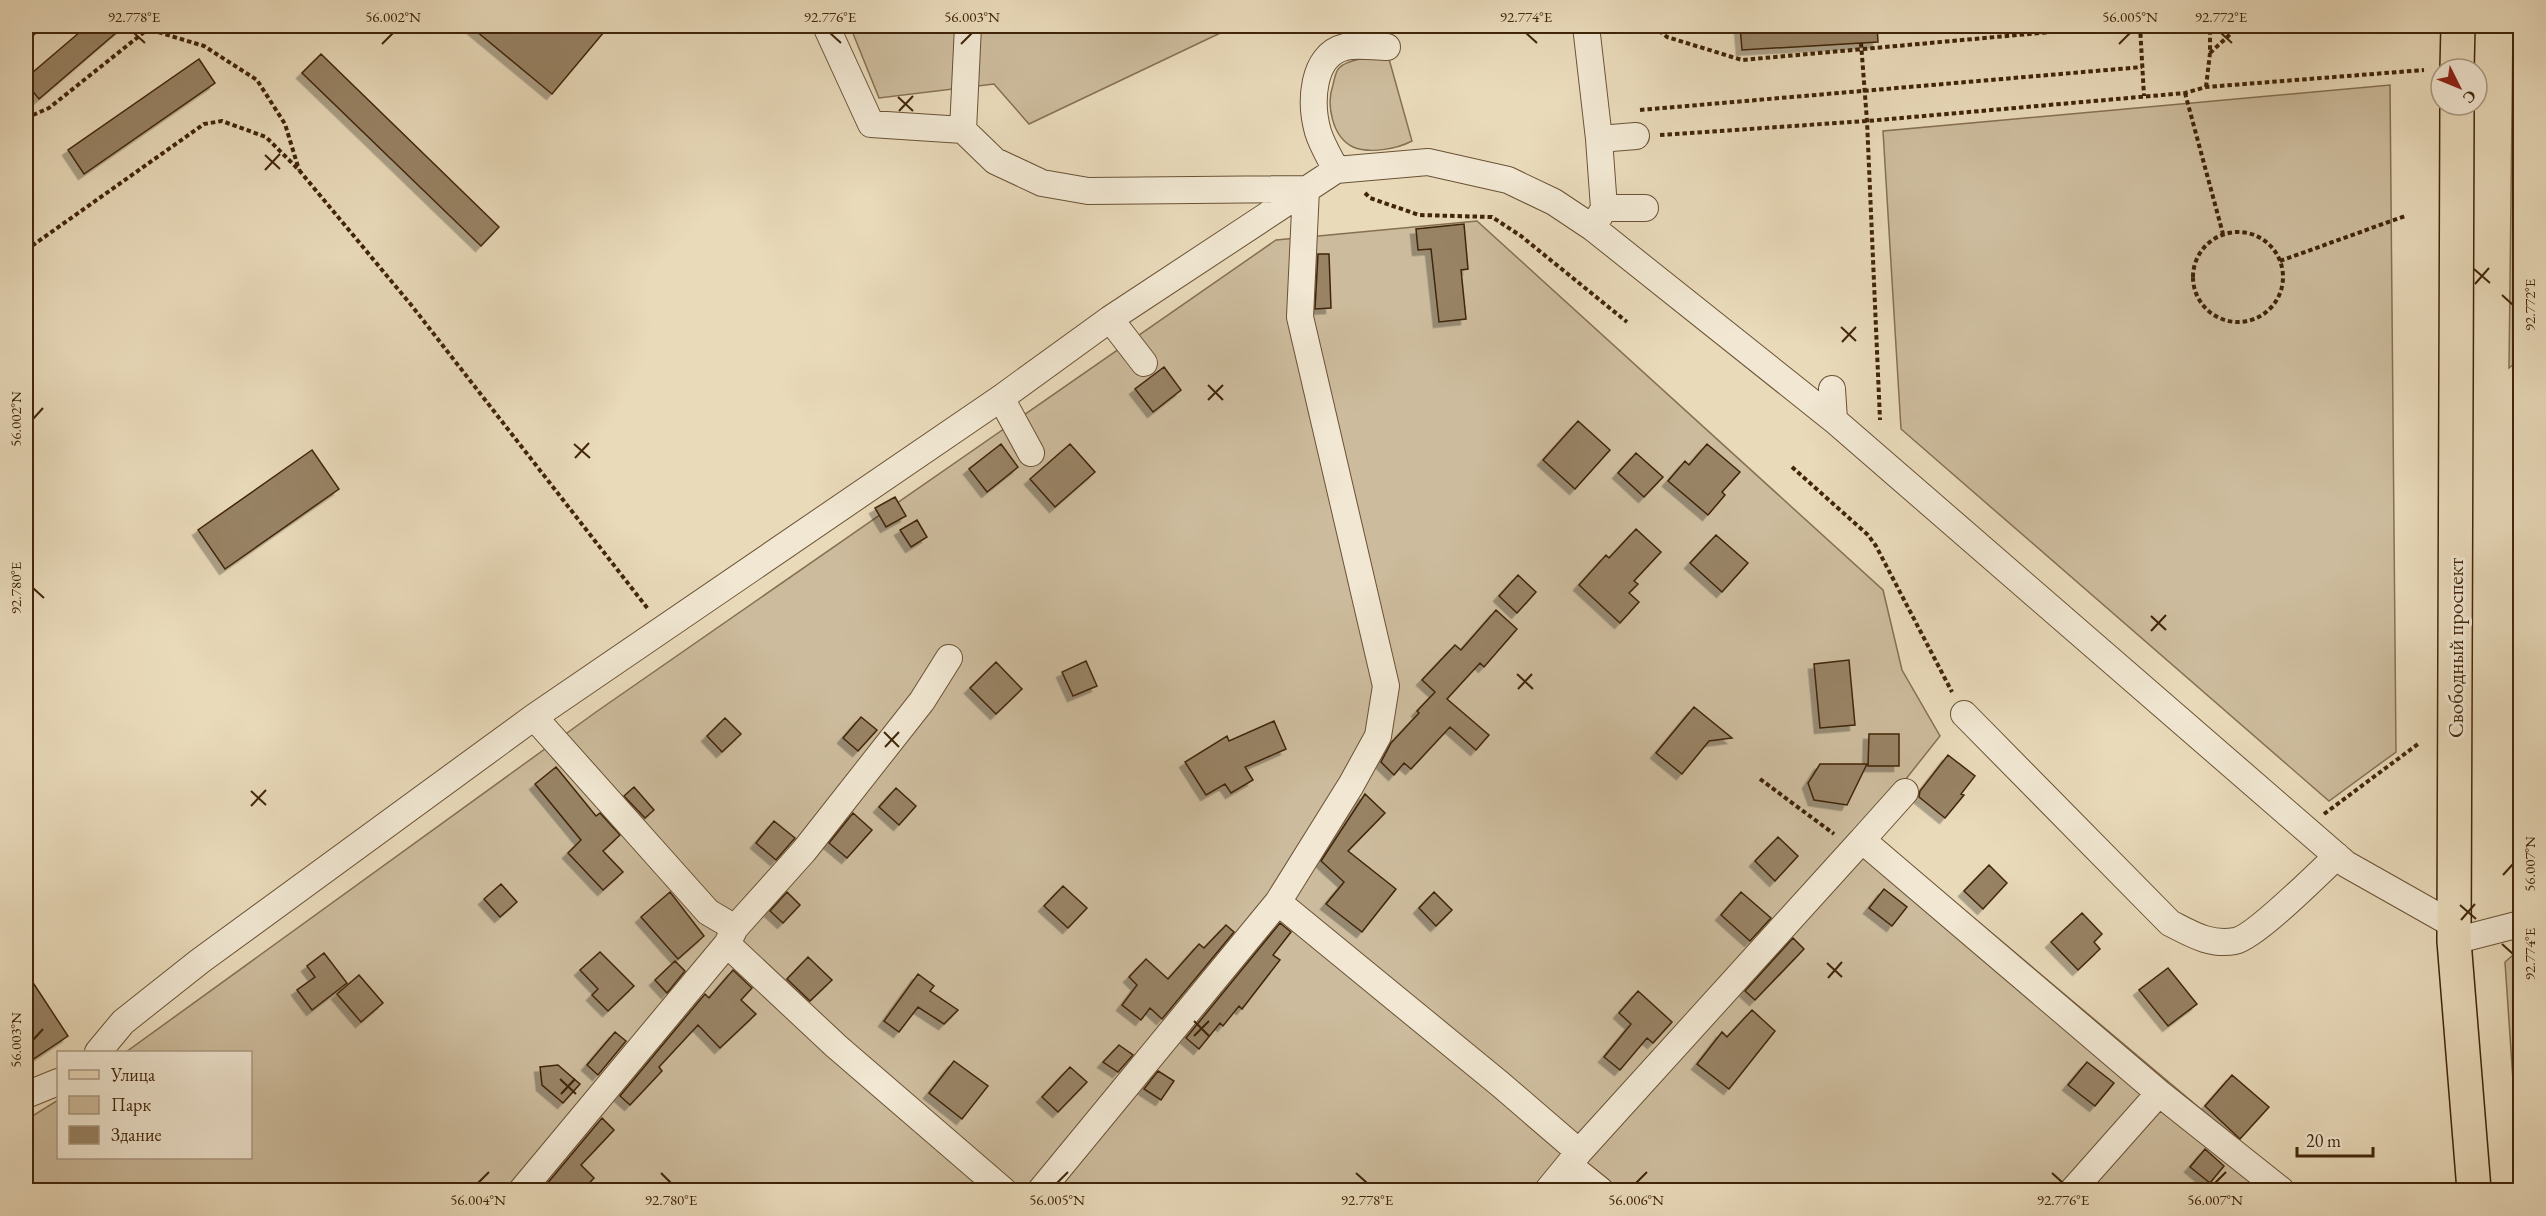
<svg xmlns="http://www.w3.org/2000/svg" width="2546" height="1216" font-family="'EB Garamond',serif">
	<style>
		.green { fill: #ccbb9c; stroke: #867052; stroke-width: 1.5 }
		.building { fill: #988365; stroke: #402509; stroke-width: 1.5; filter: url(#shadow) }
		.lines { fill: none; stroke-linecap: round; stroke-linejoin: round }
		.minor-casing { stroke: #6a5235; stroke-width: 28 }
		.major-casing { stroke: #402509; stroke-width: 36 }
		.path { stroke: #402509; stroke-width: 4; stroke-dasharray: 4.5 3; stroke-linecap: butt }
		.minor { stroke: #f1e7d2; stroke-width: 26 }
		.major { stroke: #e9daba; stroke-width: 33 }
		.ticks { fill: none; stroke: #402509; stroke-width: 2 }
		.labels { text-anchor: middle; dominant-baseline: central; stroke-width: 6; stroke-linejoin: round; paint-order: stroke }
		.street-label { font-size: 21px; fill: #402509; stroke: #f1e7d2 }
		.neatline { fill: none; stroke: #402509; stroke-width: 2 }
		.ticks-label { font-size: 15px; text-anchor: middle; fill: #402509 }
	</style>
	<defs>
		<filter id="shadow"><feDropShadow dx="-5.5" dy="5.5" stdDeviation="0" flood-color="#0004"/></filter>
	</defs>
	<rect width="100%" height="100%" fill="#e9daba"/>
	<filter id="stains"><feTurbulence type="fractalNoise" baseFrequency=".00333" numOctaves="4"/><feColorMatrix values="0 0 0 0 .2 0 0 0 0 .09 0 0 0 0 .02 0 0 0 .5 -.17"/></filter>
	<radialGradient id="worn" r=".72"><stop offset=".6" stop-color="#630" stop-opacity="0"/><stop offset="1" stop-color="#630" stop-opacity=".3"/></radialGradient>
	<path class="green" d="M850,26H1235L1029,124L994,84L879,98Z
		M2513,26H2520V359L2509,368Z
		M1365,58L1389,59L1412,141C1397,149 1369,154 1353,147C1332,137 1326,104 1333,85C1334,80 1336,71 1339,68C1346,61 1357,60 1365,58Z
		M2390,85L2396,752L2329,801L1901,429L1883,131Z
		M1477,221L1883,590L1902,670L1940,736L1867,828L2297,1190H26V1120L58,1100V1158H250V1052H126L596,712L1276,240Z
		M2520,949V1184L2505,962Z"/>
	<path class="building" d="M87,26H124L39,99L26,83V78Z
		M470,26H609L552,94Z
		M1740,26H1877L1878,42L1742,50Z
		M321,54L499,227L481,246L302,73Z
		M199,59L215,83L84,174L68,150Z
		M1464,224L1468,269L1461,270L1466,319L1439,322L1431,249L1418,250L1416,229Z
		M1318,254H1329L1331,308L1315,309Z
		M1164,367L1181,390L1153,412L1135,389Z
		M1578,421L1610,450L1575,489L1543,460Z
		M1001,444L1018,467L987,492L969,469Z
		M1070,444L1095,472L1055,507L1030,479Z
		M1707,444L1740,472L1722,492L1725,495L1708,515L1668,481L1685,461L1689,465Z
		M312,450L339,489L225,569L198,530Z
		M1636,453L1663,477L1644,497L1618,473Z
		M895,497L906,516L886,527L875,508Z
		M917,520L927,537L911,547L900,530Z
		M1636,529L1661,552L1634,581L1638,584L1629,593L1639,602L1620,623L1579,585L1606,555L1609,558Z
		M1716,535L1748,563L1722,592L1690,563Z
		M1518,575L1536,592L1517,613L1499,596Z
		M1496,610L1517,629L1484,667L1480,663L1447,699L1489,735L1476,750L1450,727L1411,769L1404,763L1394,775L1381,762L1391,743L1419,713L1417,711L1435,692L1422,680L1455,645L1461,650Z
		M1849,660L1855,725L1820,728L1814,664Z
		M1086,661L1097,686L1073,696L1062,672Z
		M996,662L1022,689L996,714L970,688Z
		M1694,707L1732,738L1709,741L1682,774L1656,753Z
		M861,717L877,730L858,751L843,738Z
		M725,718L741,734L722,752L707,736Z
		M1274,721L1286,749L1245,767L1253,780L1231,793L1225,784L1206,795L1185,762L1227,736L1229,741Z
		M1869,734H1899V766H1868Z
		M1948,755L1975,776L1961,794L1964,795L1945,818L1919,797L1920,791Z
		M1820,764H1867L1847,805L1814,800L1808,783Z
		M556,767L596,816L600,813L620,835L603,851L623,872L603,890L568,853L581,840L535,784Z
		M634,787L654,810L645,818L624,796Z
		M896,788L916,806L899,825L879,807Z
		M1365,794L1385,813L1348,851L1396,889L1362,932L1326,904L1344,882L1321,861Z
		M853,813L872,830L847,858L829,843Z
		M774,821L795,838L776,860L756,843Z
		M1778,837L1798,856L1775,881L1755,861Z
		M1989,865L2007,883L1983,909L1964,891Z
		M501,884L517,902L500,917L484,899Z
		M1063,886L1087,908L1068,928L1044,906Z
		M1884,889L1907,907L1892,926L1869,908Z
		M670,892L704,936L678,959L641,917Z
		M787,892L800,905L783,923L770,911Z
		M1434,892L1452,910L1436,926L1419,908Z
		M1741,892L1771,918L1750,941L1721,915Z
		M2082,913L2102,934L2094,942L2100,949L2078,970L2051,942Z
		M1280,923L1291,932L1273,955L1280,960L1242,1009L1239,1006L1223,1026L1220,1023L1199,1049L1186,1038Z
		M1226,925L1234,932L1162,1019L1150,1008L1141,1020L1122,1005L1137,985L1129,977L1146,959L1168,979L1199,944L1204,948Z
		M1793,938L1804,949L1755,1000L1745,991Z
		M600,952L634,986L608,1011L592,995L598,989L580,970Z
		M324,953L347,983L312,1010L297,990L315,977L307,966Z
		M808,957L832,980L810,1001L787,979Z
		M675,961L685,971L667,993L655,980Z
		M2168,968L2197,1004L2168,1026L2139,990Z
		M733,970L752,988L741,1000L756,1014L720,1048L698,1025L659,1067L662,1071L630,1105L620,1096L705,994L709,998Z
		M26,972L68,1036L26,1064Z
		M918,974L934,986L930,991L958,1010L944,1024L918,1007L899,1032L884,1021Z
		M359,975L383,1003L361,1022L337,994Z
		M1638,991L1672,1022L1653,1043L1647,1038L1620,1070L1604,1057L1631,1024L1619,1013Z
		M1752,1010L1775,1031L1729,1089L1697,1064L1722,1032L1727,1037Z
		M615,1032L626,1041L598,1075L587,1065Z
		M1119,1045L1133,1055L1118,1072L1103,1062Z
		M954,1061L988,1086L962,1119L929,1093Z
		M2087,1062L2114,1083L2095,1106L2068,1085Z
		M558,1065L580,1084L563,1103L542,1085L540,1067Z
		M1070,1067L1087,1082L1058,1112L1042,1097Z
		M1158,1071L1174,1081L1161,1100L1144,1089Z
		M2232,1075L2269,1107L2240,1139L2205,1106Z
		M602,1118L614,1130L581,1165L594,1178L582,1191H541Z
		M2205,1149L2224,1166L2210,1183L2190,1167Z"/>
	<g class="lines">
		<defs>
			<path id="minor" d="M826,26L871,124L963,130
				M968,26L963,130L995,161L1042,183L1088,191L1306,189L1300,317L1386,686L1378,736L1351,785L1278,902L1041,1190
				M1586,26L1599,139L1604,208L1593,228
				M1599,139L1636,136
				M1336,170C1330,158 1322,145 1318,132C1310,104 1311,55 1345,47C1358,44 1374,47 1387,47
				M1604,208H1645
				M1110,319L1144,363
				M1832,389L1834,420
				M1001,398L1031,453
				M949,658L922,701L804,851L735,928L727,944L836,1046L1003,1190
				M1964,714L2170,923C2190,933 2210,946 2235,941C2254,938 2319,873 2337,856
				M534,717L708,912L735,928
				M1862,840L1905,792
				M1278,902L1500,1084L1579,1152L1569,1165L1600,1190
				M2454,941L2520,924
				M98,1052L123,1022L200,961L534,717L1001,398L1110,319L1336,170L1428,162L1508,180L1554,202L1593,228L1834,420L2346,864L2454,925
				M26,1095L58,1082
				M522,1190L727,944L735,928
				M1548,1190L1579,1152L1862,840L2159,1093L2281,1190
				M2073,1190L2159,1093"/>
			<path id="major" d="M2457,69L2458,26
				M2457,105L2454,941L2474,1190"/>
		</defs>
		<use href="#minor" class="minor-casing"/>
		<use href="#major" class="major-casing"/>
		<path class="path" d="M145,26L148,29L204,46L257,80L285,124L299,170
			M1653,26L1667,37L1742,60L2117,26
			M2140,26L2144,96
			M26,41L41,26
			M1861,43L1867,121L1880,420
			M2210,53L2239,26
			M2206,87L2210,53V26
			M2185,93L2223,234
			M1640,110L2142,67
			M26,118L49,108L148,29
			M1660,135L1867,121L2185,93L2206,87L2424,70
			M1365,193L1370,198L1419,215L1492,217L1521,236L1627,322
			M2193 277a45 45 0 1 1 90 0a45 45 0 1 1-90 0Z
			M26,250L204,124L222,121L266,137L299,170L412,306L648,609
			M2280,261L2405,216
			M1792,467L1868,535L1876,546L1952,692
			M1760,779L1834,834
			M2324,814L2418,744"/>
		<use href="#minor" class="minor"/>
		<use href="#major" class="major"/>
	</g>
	<path class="ticks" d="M134,33L145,43M830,33L841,43M1526,33L1537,43M2221,33L2232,43M382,44L393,33M961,44L972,33M2119,44L2130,33M898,97L913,111M899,111L913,96M265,155L280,169M265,170L280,154M2474,269L2490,283M2475,284L2489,268M2502,295L2513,305M1841,327L1856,341M1842,342L1856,327M1208,385L1223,400M1208,400L1223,385M33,419L43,408M574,444L590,458M575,458L589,443M33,588L44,598M2151,616L2166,630M2151,631L2166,615M1517,674L1533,689M1518,689L1532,674M884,732L899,747M885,747L899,732M251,791L266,805M251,806L266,790M2503,875L2513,864M2460,905L2476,919M2461,920L2475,904M2502,944L2513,954M1827,963L1842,977M1828,978L1842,962M1194,1021L1209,1036M1194,1036L1209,1021M33,1040L43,1029M560,1079L576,1094M561,1094L575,1079M661,1173L671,1183M1356,1173L1367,1183M2052,1173L2063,1183M478,1183L489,1172M1057,1183L1068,1172M1636,1183L1647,1172M2215,1183L2226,1172"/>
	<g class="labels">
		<g class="street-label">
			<text transform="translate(2455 648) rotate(-90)">Свободный проспект</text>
		</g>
	</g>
	<rect width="2546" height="1216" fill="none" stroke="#e9daba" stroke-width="66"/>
	<rect x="57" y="1051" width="195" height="108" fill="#f1e7d2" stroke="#aa9982" stroke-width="1.5"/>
	<rect x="69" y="1070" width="30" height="9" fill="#e9daba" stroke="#aa9982" stroke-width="1.5"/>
	<text x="111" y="1081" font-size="18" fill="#402509">Улица</text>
	<rect x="69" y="1096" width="30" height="18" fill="#ccbb9c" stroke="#aa9982" stroke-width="1.5"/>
	<text x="111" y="1111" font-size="18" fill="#402509">Парк</text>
	<rect x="69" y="1126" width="30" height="18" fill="#988365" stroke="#aa9982" stroke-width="1.5"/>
	<text x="111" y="1141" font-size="18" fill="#402509">Здание</text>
	<g transform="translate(2459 87) rotate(133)"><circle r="28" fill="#f1e7d2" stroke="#aa9982" stroke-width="1.5"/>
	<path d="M0-4.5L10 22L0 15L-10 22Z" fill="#8f2418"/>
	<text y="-9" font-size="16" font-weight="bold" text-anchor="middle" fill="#402509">С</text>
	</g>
	<path d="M2297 1147v9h76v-9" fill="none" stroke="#402509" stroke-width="3"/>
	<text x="2306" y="1147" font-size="18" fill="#402509" stroke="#f1e7d2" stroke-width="4.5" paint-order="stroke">20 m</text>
	<rect x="33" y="33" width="2480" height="1150" class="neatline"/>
	<g class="ticks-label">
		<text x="134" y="22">92.778°E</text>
		<text x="393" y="22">56.002°N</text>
		<text x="830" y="22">92.776°E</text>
		<text x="972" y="22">56.003°N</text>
		<text x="1526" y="22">92.774°E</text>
		<text x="2130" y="22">56.005°N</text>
		<text x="2221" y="22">92.772°E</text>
		<text transform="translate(2530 305) rotate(-90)" y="5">92.772°E</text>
		<text transform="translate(16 419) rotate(-90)" y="5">56.002°N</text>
		<text transform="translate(16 588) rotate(-90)" y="5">92.780°E</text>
		<text transform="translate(2530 864) rotate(-90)" y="5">56.007°N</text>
		<text transform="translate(2530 954) rotate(-90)" y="5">92.774°E</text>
		<text transform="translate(16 1040) rotate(-90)" y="5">56.003°N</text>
		<text x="478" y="1205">56.004°N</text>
		<text x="671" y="1205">92.780°E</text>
		<text x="1057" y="1205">56.005°N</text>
		<text x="1367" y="1205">92.778°E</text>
		<text x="1636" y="1205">56.006°N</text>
		<text x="2063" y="1205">92.776°E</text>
		<text x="2215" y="1205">56.007°N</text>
	</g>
	<rect width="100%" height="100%" filter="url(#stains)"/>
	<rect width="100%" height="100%" fill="url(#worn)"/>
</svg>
